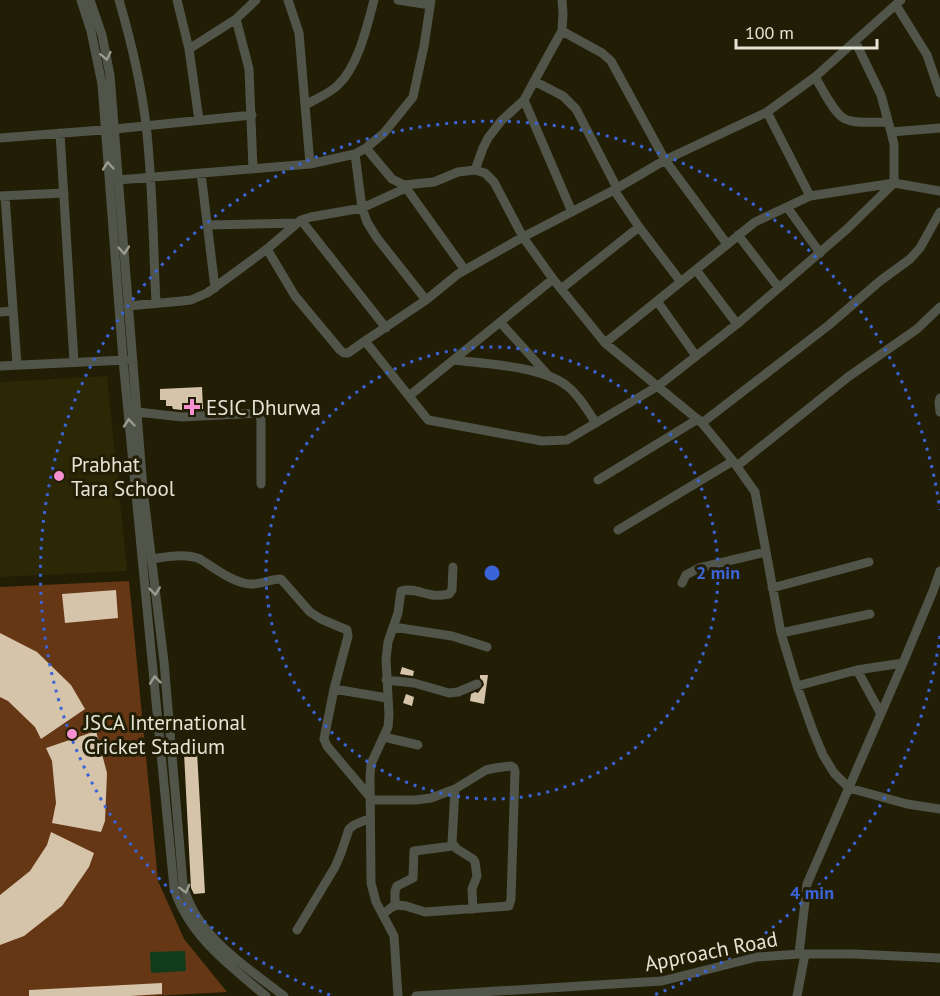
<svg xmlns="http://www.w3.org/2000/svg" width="940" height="996" font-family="'PT Sans',sans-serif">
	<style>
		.built { fill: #2c2705 }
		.green { fill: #663715 }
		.water { fill: #103c1b }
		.building { fill: #d6c4aa }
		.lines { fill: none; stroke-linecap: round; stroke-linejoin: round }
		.minor { stroke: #505449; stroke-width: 9 }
		.oneway { stroke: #9a9c8e }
		.ring { fill: none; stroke: #3b64d7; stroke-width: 3; stroke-dasharray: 3 6 }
		.poi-dot { fill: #f590d1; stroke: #221e06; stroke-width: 2 }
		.labels { text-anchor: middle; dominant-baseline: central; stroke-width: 6; stroke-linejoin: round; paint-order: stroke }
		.poi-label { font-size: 21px; fill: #e4e3d4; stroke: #221e06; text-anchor: start }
		.street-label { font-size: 21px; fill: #e4e3d4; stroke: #221e06 }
		.centre { fill: #3b64d7; stroke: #221e06; stroke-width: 3 }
		.ring-label { font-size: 18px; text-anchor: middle; font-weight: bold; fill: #3b64d7; stroke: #221e06; stroke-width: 6; stroke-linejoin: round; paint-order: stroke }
	</style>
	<rect width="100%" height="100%" fill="#221e06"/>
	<path class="built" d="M107,376L127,571L0,577V382Z"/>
	<path class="green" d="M129,581L158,881L184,939L227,992L153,996H0V587Z"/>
	<path class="water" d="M185,951L186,971L151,973L150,952Z"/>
	<path class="building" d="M202,387L203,409L182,410L173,409L172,406H166V400H160V389Z
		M116,590L118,618L65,623L62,594Z
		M0,633L37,652L71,685L85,709L41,739L35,727L8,701L0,697Z
		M402,667L414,671L413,676L400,674Z
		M480,675H488L484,704L470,701L471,694L475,692L478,693L484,685L483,681L480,678Z
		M406,694L414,697L412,706L403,703Z
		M96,731L107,773L105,821L101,832L52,823L56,803L52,761L46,748Z
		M197,752L205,893L194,894L191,888L184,753Z
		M51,832L94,853L89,867L62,906L24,936L0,945V895L30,871L47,845Z
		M162,983V994L130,996H29V990Z"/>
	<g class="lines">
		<path class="minor" d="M81,0L91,31L102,84L123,360L174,888C188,935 230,966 266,996
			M90,0L102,35L110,75L143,489L164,662L183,884C195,935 245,966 284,996
			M119,0C131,41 141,83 146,125C153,184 153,244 156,303
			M177,0L189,49L199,120
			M288,0L299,33L310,164
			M398,0L430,5
			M896,5L927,55L940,93
			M236,19L249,69L253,169
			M562,31L602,53L611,61L665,160L727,244
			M855,41L881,95L891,132L894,144V183L847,229L737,324L658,386L567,440L542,441L428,420L365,341L426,300L458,274L523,237L614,190L665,160L767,112L815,77L901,0
			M189,49L236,19L256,0
			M815,77C822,88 834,114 845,119C856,124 876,122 888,122
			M534,81L563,96L576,109L617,188
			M524,100L572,212
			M305,105C316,99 328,94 337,86C358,67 367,27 374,0
			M767,112L810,196
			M891,132L940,128
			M60,133L74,362
			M0,138L115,129L252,115
			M366,148L392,179L404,185L434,182L458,172L475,170L485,173L494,182L523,237L553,279L605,343L702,423L733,461L755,492L781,633L797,686L813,731L823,755L834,773L849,788L907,804L940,809
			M355,154L362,208L367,222L377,238L426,300
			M475,170L483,148L488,138L501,121L524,100L554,45L562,31L563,13L562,0
			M201,173L215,288
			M118,180L310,164L355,154L366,148L384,133L413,97L424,46L431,0
			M404,185L465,270
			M614,190L639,227L681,282
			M0,196L64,193
			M5,196L17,365
			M787,207L820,253
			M301,220L386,328
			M207,225L297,223
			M738,235L779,288
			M267,249L295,296L340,350L344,353H348L365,341
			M696,270L737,324
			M561,289L639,227
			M657,301L696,356
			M128,306L182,301L191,300L207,293L267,249L301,220L311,217L362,208L406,188
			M0,312L13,311
			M500,322L547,374
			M605,343L755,222L810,196L894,183L940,191
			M454,360C486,364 542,366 567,386C579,395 587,410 596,423
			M0,366L126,360
			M409,396L553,279
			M940,398L939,402L940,412
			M137,412L182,417L259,413L261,420V484
			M702,423L829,325L880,281L910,259L920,248L940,212
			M737,466L848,377L917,329L940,307
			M598,480L698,419
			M618,530L733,461
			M151,559C168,557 184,553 200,559C213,567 236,585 252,584C262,584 271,579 281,579L310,612L321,619L347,630L348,636L334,689L324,739L327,746L370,797
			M682,583L686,575L699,568L766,552
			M772,588L869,562
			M393,627L452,636L487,647
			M781,633L870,614
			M857,670L881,714
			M386,680L414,683L449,693L458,692L477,684
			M797,686L857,670L903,663
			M334,689L387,698
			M384,737L418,745
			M455,789L452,843L457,849L473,859L475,862L477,876L472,889L473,909
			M370,800H416L431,798L455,789L486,770L495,768L511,766L514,768L515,771L511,899L509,906L425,912L406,906L397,905L392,907L383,914
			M395,906V891L397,886L413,878L414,851L453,846
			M297,930L335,867L341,853L349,829L354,825L370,818
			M799,954L807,884L903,663L933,591L940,571
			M398,996L394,936L376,902L371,883L370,776L371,764L388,727L389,715L386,659L388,642L398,613L401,591C412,588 421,593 432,595C438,596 444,595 449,594L452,590L453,567
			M416,996L662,981L757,957L799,954H854L940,958
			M797,996L805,954"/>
	</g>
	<defs><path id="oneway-chevron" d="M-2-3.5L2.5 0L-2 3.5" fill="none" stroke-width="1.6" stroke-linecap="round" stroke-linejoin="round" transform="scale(1.5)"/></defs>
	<g class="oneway">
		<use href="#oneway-chevron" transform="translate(106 56) rotate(78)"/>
		<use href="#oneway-chevron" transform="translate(108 166) rotate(-95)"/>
		<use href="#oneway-chevron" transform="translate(124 250) rotate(85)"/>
		<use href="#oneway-chevron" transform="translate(129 423) rotate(-95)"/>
		<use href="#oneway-chevron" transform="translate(155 591) rotate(84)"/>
		<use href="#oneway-chevron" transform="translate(155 680) rotate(-96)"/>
		<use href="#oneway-chevron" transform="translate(185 889) rotate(75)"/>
	</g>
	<g class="ring">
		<circle cx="492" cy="573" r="226"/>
		<path d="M940 636A452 452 0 0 1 654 995M330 995A452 452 0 1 1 940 510"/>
	</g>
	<g class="poi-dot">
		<path d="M189 398h6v6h6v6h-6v6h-6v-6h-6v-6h6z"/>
		<circle cx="59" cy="476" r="6"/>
		<circle cx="72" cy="734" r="6"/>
	</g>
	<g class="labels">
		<g class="poi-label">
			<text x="206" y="407">ESIC Dhurwa</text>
			<text x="71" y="464">Prabhat<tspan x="71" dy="24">Tara School</tspan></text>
			<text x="84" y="722">JSCA International<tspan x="84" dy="24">Cricket Stadium</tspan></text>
		</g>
		<g class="street-label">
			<text transform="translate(711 951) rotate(-11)">Approach Road</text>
		</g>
	</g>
	<circle cx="492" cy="573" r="9" class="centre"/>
	<g class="ring-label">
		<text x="718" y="579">2 min</text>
		<text x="812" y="899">4 min</text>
	</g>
	<path d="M736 39v9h141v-9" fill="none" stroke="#e4e3d4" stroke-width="3"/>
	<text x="745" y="39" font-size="18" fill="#e4e3d4" stroke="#221e06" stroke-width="4.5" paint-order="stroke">100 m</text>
</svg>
